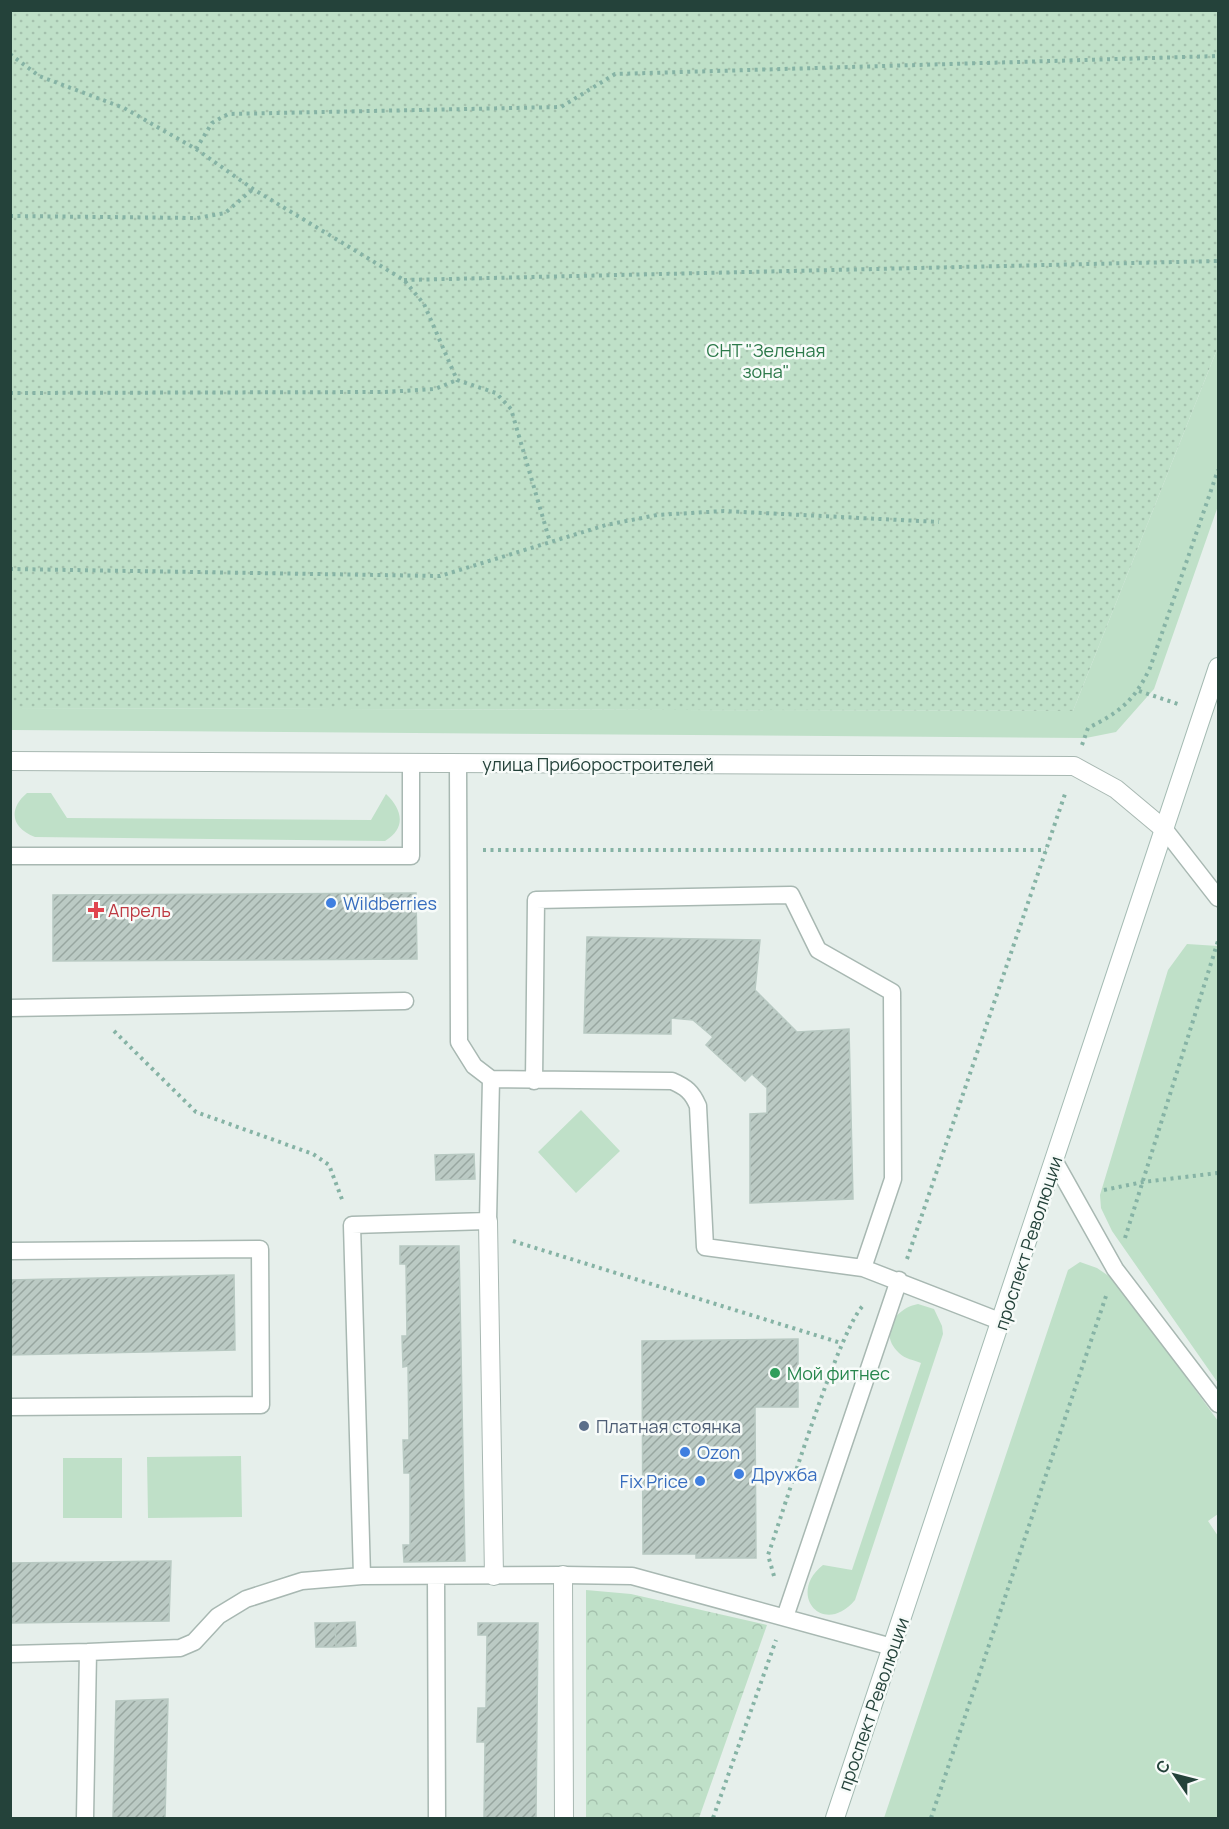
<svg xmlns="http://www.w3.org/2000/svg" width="1229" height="1829" font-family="Manrope,sans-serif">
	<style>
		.green { fill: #bfe0c8 }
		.forest { fill: url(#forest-crowns) }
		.garden { fill: url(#garden-dots) }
		.building { fill: url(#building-hatch); stroke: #b8c9c2; stroke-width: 1.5 }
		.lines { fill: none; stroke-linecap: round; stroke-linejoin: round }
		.service-casing { stroke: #a8b8b2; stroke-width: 19 }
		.pedestrian-casing { stroke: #a8b8b2; stroke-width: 20 }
		.tertiary-casing { stroke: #a8b8b2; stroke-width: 20 }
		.secondary-casing { stroke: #a4bbb3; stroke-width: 20 }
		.path { stroke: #86b3a5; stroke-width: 4; stroke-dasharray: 3 4.5; stroke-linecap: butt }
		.service { stroke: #fff; stroke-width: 16 }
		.pedestrian { stroke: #fff; stroke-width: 18 }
		.tertiary { stroke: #fff; stroke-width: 18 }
		.secondary { stroke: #fff; stroke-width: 18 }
		.shop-dot { fill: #3f7fe0; stroke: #f7fbf9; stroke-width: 2 }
		.health-dot { fill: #e0444e; stroke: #f7fbf9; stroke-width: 2 }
		.leisure-dot { fill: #2e9e5b; stroke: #f7fbf9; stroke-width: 2 }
		.service-dot { fill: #5c6f8a; stroke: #f7fbf9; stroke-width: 2 }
		.labels { text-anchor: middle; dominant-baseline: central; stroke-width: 5; stroke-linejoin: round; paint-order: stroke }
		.park-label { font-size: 18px; fill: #2d7a4b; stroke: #f7fbf9 }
		.street-label { font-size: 18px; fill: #24423a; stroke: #f7fbf9 }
		.shop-label { font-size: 18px; fill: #366cbe; stroke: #f7fbf9; text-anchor: start }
		.health-label { font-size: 18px; fill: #be3a42; stroke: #f7fbf9; text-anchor: start }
		.leisure-label { font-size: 18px; fill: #27864d; stroke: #f7fbf9; text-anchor: start }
		.service-label { font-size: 18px; fill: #4e5e75; stroke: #f7fbf9; text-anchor: start }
	</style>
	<defs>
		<pattern id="forest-crowns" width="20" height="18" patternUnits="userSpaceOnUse" patternTransform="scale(1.5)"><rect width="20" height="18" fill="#bfe0c8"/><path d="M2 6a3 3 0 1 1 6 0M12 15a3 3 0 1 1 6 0" fill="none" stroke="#a4c1ad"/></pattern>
		<pattern id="garden-dots" width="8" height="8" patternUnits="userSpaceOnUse" patternTransform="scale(1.5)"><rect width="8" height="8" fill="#bfe0c8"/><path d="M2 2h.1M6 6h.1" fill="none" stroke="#a4c1ad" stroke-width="1.8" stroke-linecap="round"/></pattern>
		<pattern id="building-hatch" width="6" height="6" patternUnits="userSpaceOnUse" patternTransform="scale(1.5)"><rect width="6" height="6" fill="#bbcac4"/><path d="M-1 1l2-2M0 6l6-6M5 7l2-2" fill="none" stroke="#98a6a0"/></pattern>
	</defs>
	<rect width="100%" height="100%" fill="#e6efeb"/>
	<path class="green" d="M1218,347V506L1154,689L1116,732L1086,738L11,730L10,708L1073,711Z
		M27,793H51L67,818L371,820L386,794C402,809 407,828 385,841L35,837C11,828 8,809 27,793Z
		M1187,944L1218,946V1383L1112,1231L1101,1208L1100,1195L1168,970Z
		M581,1110L620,1151L576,1193L538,1152Z
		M1080,1262L1097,1268L1116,1281L1218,1421V1514L1208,1521L1218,1536V1818H884L1068,1270Z
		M918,1304L934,1309L942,1326L943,1334L855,1600C823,1638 786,1594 823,1565L852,1570L921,1363C914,1360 905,1359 899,1353C878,1334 895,1308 918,1304Z
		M241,1456L242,1517L148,1518L147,1457Z
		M63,1458H122V1518H63Z"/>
	<path class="forest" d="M586,1590L631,1594L767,1625L699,1818H586Z"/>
	<path class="garden" d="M11,10L1218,11V347L1073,711L11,708Z"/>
	<path class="building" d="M416,893L417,959L53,961V895Z
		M587,937L760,940L755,990L797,1032L849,1029L853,1199L750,1203V1114L767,1113V1088L752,1074L745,1081L706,1045L713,1037L693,1020L671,1018V1034L584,1033Z
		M474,1154L475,1179L436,1180L435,1155Z
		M400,1246H459L465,1561L404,1562L403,1545H410V1473H404L403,1440H409L408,1366L403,1367L402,1336H407L406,1264H400Z
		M234,1275L235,1350L10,1355V1280Z
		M798,1339V1407H755L756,1558H696V1554H643L642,1341Z
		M171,1561L169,1621L10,1623V1563Z
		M355,1622L356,1646L336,1647L335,1623Z
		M315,1623H335L336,1647H316Z
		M478,1623H538L536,1818H474H484L485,1742H477L478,1708H486L487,1635H478Z
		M168,1699L165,1818H113L116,1701Z"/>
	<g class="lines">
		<defs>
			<path id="service" d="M1165,830L1218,898
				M10,856H411V763
				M10,1008L405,1001
				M491,1079L672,1081C686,1087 692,1092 698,1106L705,1247L863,1268L1002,1322
				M534,1081L536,900L791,895L818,950L892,992L893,1179L863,1268
				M1055,1162L1115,1269L1218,1404
				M10,1251L260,1249L261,1405L10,1407
				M362,1576L352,1225L488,1221L491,1079L474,1066L459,1042L458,763
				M436,1576L437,1818
				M785,1617L899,1280
				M10,1654L88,1652
				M85,1818L88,1652L180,1648L194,1642L218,1616L246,1599L302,1581L362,1576L563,1575L632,1576L892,1647"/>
			<path id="pedestrian" d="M488,1221L494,1576
				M563,1575L564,1818"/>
			<path id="tertiary" d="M10,761L1074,766L1116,789L1165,830"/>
			<path id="secondary" d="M835,1818L1218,667"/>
		</defs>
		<use href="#service" class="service-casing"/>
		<use href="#pedestrian" class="pedestrian-casing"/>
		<use href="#tertiary" class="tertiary-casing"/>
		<use href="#secondary" class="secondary-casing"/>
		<path class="path" d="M10,54L39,76L124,108L196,149L253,189L404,280L424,304L457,380L496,393L511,409L550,542
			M196,149L212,123L228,114L561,107L615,74L1218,56
			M10,216L197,218L225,213L253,189
			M404,280L1218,261
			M10,393L385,392L435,389L457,380
			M10,569L440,576L606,525L657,515L724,511L939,522
			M1139,691L1181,705
			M1082,745L1088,728C1120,712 1134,701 1150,668L1218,470
			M483,850H1046
			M114,1031L196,1112L313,1154L329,1165L343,1202
			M1104,1190L1143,1182L1218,1173
			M1125,1238L1218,941
			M513,1241L841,1343
			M907,1259L1066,791
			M774,1576L768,1555C782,1516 842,1319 865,1304
			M713,1818L776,1640
			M931,1818L1106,1296"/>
		<use href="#service" class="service"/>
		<use href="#pedestrian" class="pedestrian"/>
		<use href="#tertiary" class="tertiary"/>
		<use href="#secondary" class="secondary"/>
	</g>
	<g class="shop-dot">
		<circle cx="331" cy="903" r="6"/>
		<circle cx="685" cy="1452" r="6"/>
		<circle cx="739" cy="1474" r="6"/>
		<circle cx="700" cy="1481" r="6"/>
	</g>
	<path class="health-dot" d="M93 901h6v6h6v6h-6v6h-6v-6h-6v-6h6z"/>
	<circle class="leisure-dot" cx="775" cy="1373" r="6"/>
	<circle class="service-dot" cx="584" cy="1426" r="6"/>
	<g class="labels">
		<g class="park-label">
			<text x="766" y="350">СНТ "Зеленая<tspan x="766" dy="21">зона"</tspan></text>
		</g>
		<g class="street-label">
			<text x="598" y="764">улица Приборостроителей</text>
			<text transform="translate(1028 1243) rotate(-72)">проспект Революции</text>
			<text transform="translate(873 1704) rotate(-71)">проспект Революции</text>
		</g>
		<g class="shop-label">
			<text x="343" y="903">Wildberries</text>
			<text x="697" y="1452">Ozon</text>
			<text x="751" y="1474">Дружба</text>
			<text x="688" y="1481" text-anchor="end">Fix Price</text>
		</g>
		<g class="health-label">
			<text x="108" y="910">Апрель</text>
		</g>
		<g class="leisure-label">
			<text x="787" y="1373">Мой фитнес</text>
		</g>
		<g class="service-label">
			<text x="596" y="1426">Платная стоянка</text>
		</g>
	</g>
	<rect width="1229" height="1829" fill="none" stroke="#24423a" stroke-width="24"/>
	<g transform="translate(1175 1775) rotate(305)" stroke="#f7fbf9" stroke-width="4.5" paint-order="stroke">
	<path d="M0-4.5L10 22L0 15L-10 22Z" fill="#24423a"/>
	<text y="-9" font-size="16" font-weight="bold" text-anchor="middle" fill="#24423a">С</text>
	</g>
</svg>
